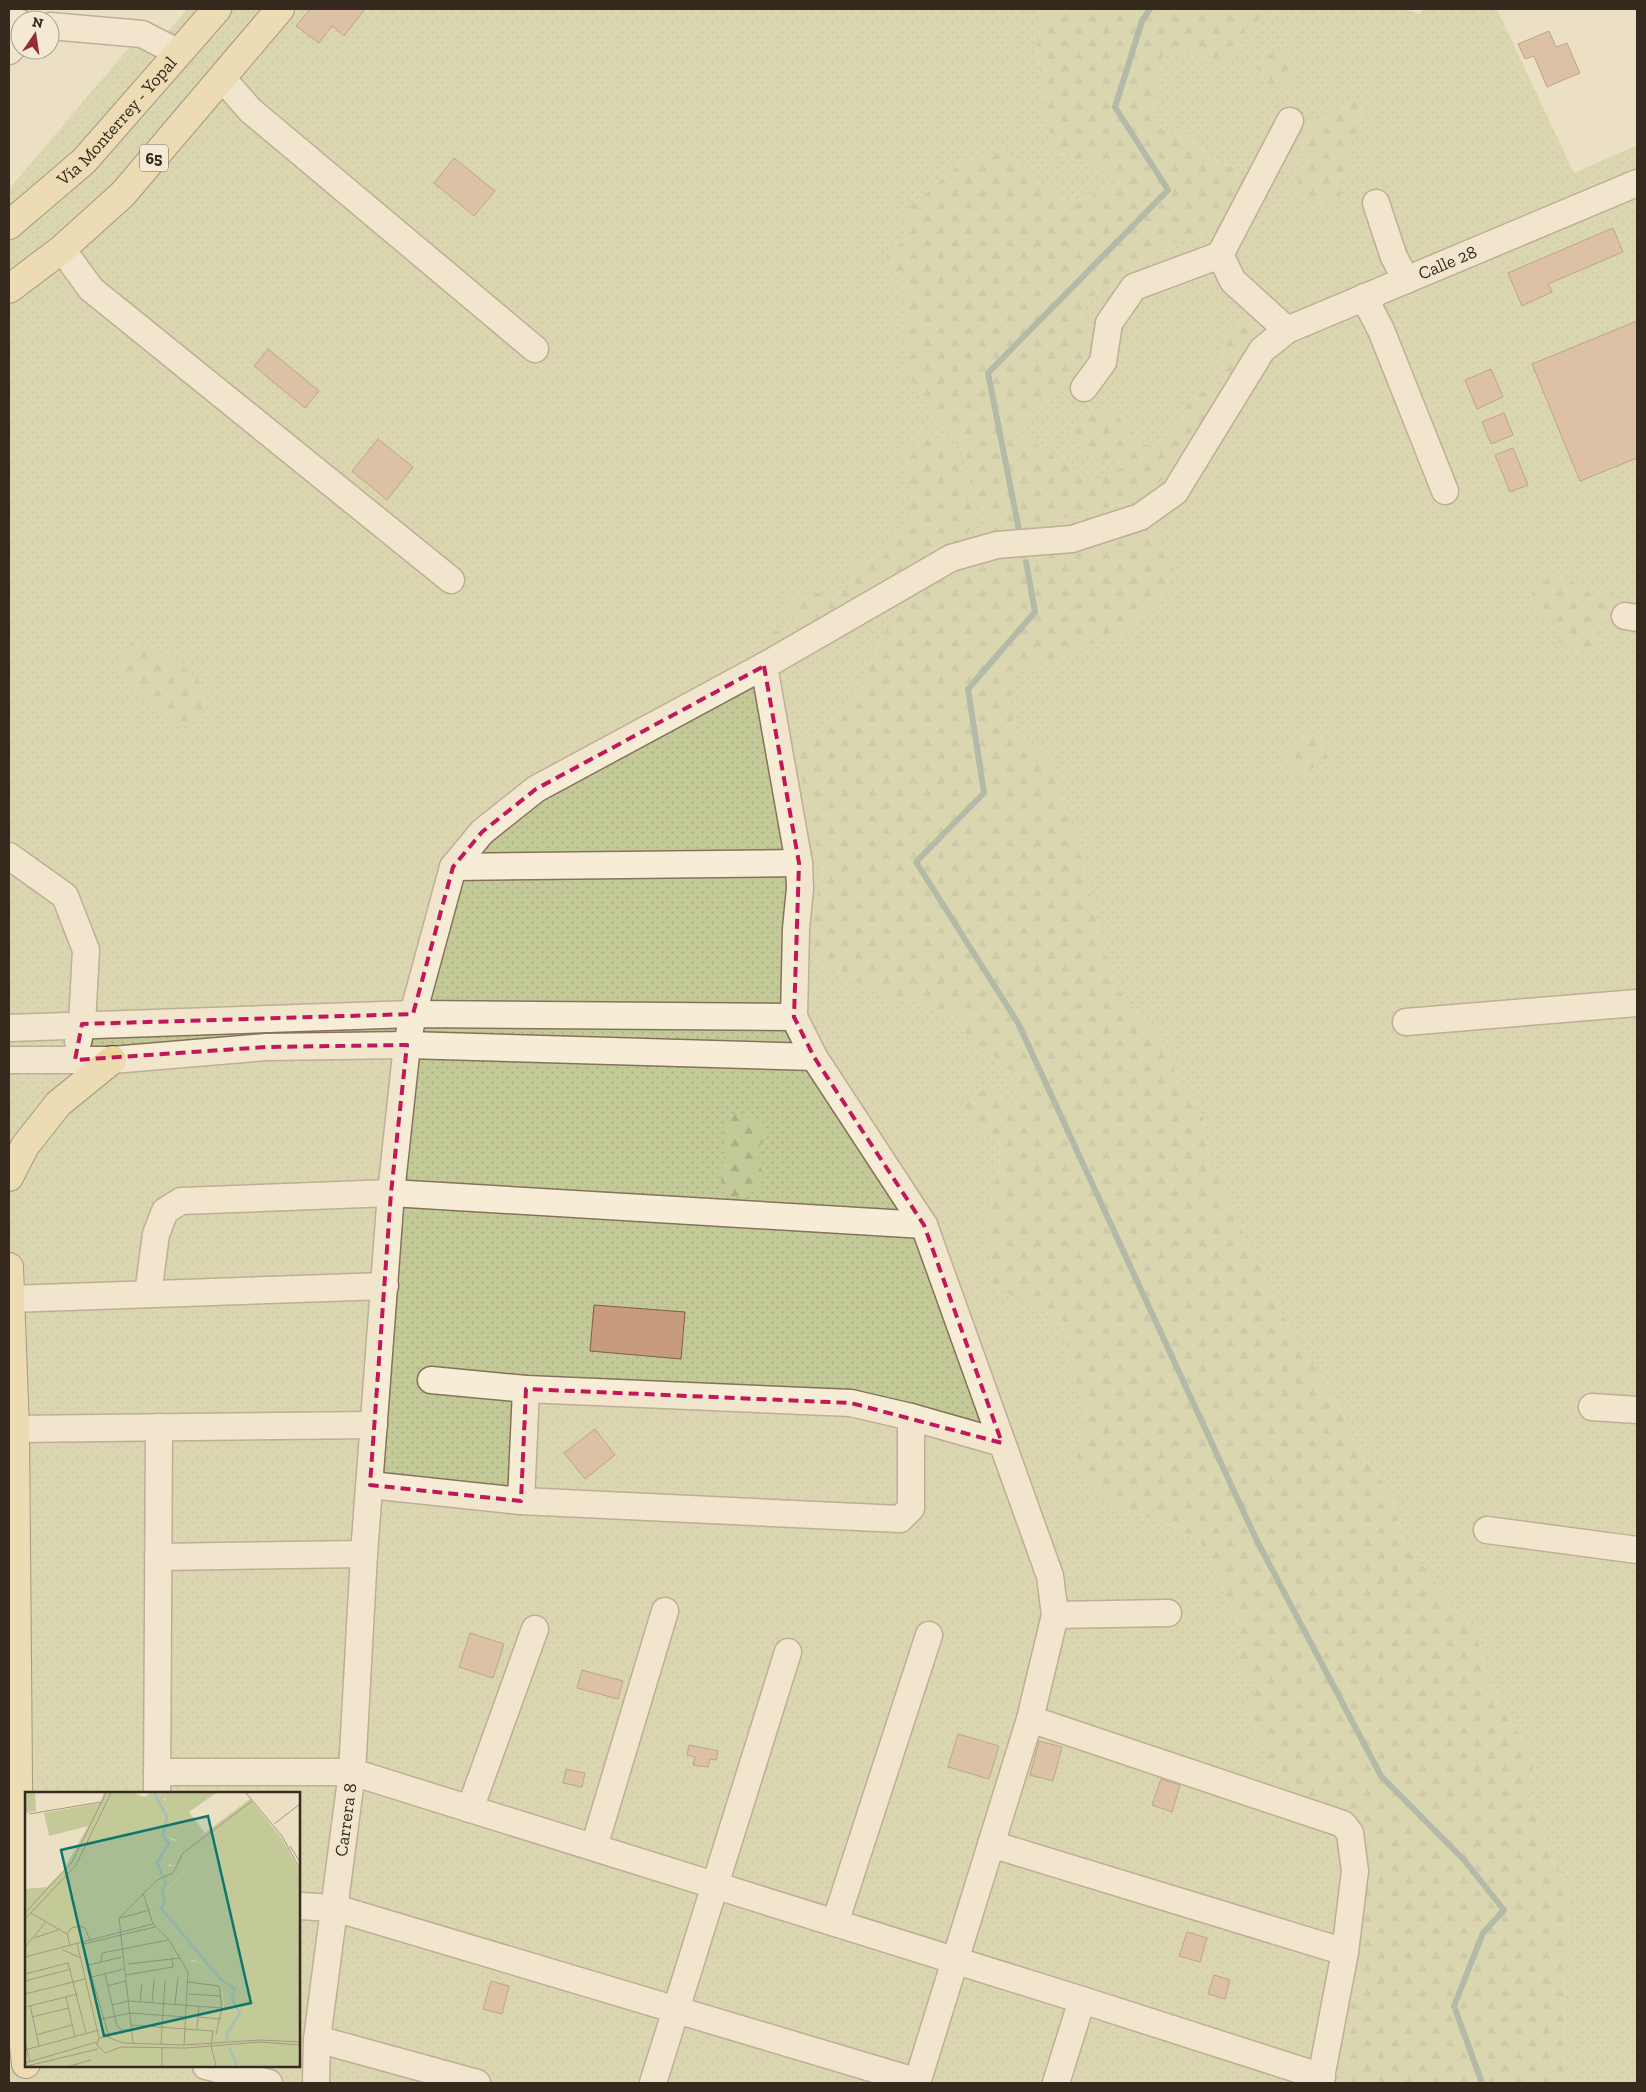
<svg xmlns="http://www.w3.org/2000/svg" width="1646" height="2092" font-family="'Zilla Slab',serif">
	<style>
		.grass { fill: url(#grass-dots); fill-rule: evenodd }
		.forest { fill: url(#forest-firs) }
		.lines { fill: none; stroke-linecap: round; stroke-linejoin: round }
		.stream { stroke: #6d8d85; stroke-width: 6 }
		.building { fill: #c89b7c; stroke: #845c42 }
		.minor-casing { stroke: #86725b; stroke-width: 29 }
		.major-casing { stroke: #54402f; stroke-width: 30 }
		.minor { stroke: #f7edd7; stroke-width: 26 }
		.major { stroke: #edd49d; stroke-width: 28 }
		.marked { fill: none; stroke: #c2185b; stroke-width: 4; stroke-dasharray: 10 6; stroke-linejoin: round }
		.labels { text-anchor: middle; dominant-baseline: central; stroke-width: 4; stroke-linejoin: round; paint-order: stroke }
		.shield { fill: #f4ead3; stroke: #6f6455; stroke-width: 1 }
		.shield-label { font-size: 16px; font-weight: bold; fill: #362a1f }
		.street-label { font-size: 18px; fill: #362a1f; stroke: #f4ead3 }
		.inset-river { fill: none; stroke: #a6bfb8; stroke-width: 2.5 }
		.inset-road { fill: none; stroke: #a39782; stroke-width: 1 }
		.view { fill: #0f766e; fill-opacity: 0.15; stroke: #0f766e; stroke-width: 2.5 }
		.inset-edge { fill: none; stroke: #362a1f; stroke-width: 2.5 }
	</style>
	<defs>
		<pattern id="grass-dots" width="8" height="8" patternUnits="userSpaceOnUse" patternTransform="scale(1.25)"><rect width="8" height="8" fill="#c4c998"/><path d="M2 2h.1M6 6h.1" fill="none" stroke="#a9ad83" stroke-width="1.8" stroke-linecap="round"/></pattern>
		<pattern id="forest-firs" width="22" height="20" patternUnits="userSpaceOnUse" patternTransform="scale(1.25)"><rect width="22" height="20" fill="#c4c998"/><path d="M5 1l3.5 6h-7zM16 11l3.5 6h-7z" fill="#a9ad83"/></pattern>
	</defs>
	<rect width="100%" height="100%" fill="#ece0c4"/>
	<path class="grass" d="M187,9H1042L1041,25L1036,48L1053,152L1098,166L1121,180L1102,192L1069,203L1030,176L1004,151L964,161L906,210V239L886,255L905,287L903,332L956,441L968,460L971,491L986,515L983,534L1020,528L1129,502L1168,477L1246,363L1260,334L1288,313L1220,348L1225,378L1190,400L1163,450L1143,444L1115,413L1064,432L1095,457L1129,463L1095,484L1019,433L1031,411L1055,397L1094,358L1081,306L1110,283L1138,292L1151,264L1173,243L1199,236L1231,167C1210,160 1199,148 1186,131L1173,134L1151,124L1163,55L1190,54L1220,65L1240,51L1246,26L1283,9H1405L1420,14L1423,9H1497L1574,173L1637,145V2083H1565L1566,1965L1570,1929L1568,1890L1548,1847L1529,1792L1534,1761L1489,1682L1475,1629L1466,1624L1401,1537L1392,1496L1355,1444L1340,1409L1284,1318L1209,1160L1204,1119L1179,1081L1166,1048L1111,981L1082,858L1066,813L1052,761L1015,730L1009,702L1015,674L1042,661L1071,654L1086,645L1127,634L1145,614L1174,565L1158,550L1155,519L1131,527L1088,551L1063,550L882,637L859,690L823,734L794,739L823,880L809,915L872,990L957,1017L971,1043L994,1056L1014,1072L1015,1108L980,1131L999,1141L1000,1161L986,1224L1032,1303L1062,1321L1070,1366L1087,1412L1079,1439L1105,1502L1179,1529L1207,1548L1213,1569L1243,1632L1237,1672L1260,1684L1246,1710L1289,1785L1307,1795L1357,1817L1374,1853L1367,1890L1352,1928L1360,1972L1358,2003L1320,2036L1339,2056L1351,2081L1349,2083H9V189L133,43L154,48ZM26,1793H299V2066H26Z"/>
	<path class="forest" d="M1042,9H1283L1246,26L1240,51L1220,65L1190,54L1163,55L1151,124L1173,134L1186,131L1202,151L1218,162L1231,167L1253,184V205L1199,236L1173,243L1151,264L1138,292L1110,283L1081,306L1094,358L1055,397L1031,411L1019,433L1095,484L1129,463L1095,457L1063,433L1094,410L1115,413L1143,444L1163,449L1190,400L1225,378L1220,348L1240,316L1277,300L1288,313L1260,334L1246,363L1214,415L1168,477L1129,502L1020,528L983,534L986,515L971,491L968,460L956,441L913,390L903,332L905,287L886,255L906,239V210L964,161L1004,151L1030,176L1069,203L1102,192L1121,180L1098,166L1053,152L1036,48L1041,25Z
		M1285,53L1296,70L1282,84L1267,88L1257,66L1267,55Z
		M1351,98L1366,103L1362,119L1350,142L1351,163L1339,181L1341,197L1318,207L1296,187L1303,169L1300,128L1332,114Z
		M923,427L946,444L962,461L964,496L978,517L966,536L943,554L778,661L767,643L771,630L795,635H812L794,624L788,598L810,592L832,595L851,588L849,570L875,556L890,540L911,524L907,478L901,452L914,444Z
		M1155,518L1158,550L1174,564L1170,591L1127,634L1086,645L1071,654L1042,661L1015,674L1009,702L1015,729L1052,761L1066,813L1082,858L1111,981L1166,1048L1179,1081L1204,1119L1209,1160L1284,1318L1340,1409L1355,1444L1392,1496L1401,1537L1466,1623L1475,1629L1489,1682L1534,1761L1529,1792L1548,1847L1568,1890L1570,1929L1566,1965L1565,2083H1349L1351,2081L1339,2056L1320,2036L1342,1998L1358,2002L1360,1972L1352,1928L1367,1890L1374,1853L1357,1817C1335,1807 1311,1799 1291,1786C1274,1774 1252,1729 1246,1710L1259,1684L1237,1672L1243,1632L1213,1569L1207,1548L1179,1529L1105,1502L1077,1466L1079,1439L1087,1412L1070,1366L1062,1321L1032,1303L994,1288L986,1224L1000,1161L999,1141L980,1131L964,1105L981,1084L1014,1107V1072L994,1056L971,1043L957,1017L871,990L817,962L809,914L823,880L793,739L823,734L859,690L882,637L915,590L957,565L999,553L1063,550L1088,551L1131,527Z
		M1563,578L1595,596L1612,591L1618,604L1615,621L1599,622L1600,637L1587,652L1569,649L1559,641L1563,623L1536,615L1532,593L1547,579Z
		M131,644L161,653L197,677L208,704L181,727L169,716L139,697L114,667Z
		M1305,733L1319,734L1323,739L1327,758L1297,779L1279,757L1289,747L1301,744Z
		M734,1113L765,1123L767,1134L756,1152L763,1175L761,1187L731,1198L720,1177L725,1152L724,1131Z"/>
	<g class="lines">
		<path class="stream" d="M1020,535L988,373L1168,190L1115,107L1142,21L1150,9
			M1026,562L1035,612L968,689L984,793L916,862L1018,1023L1257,1541L1381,1776L1464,1860L1504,1910L1483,1933L1454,2006L1482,2083"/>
	</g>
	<path class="building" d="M310,9H365L344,36L332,26L319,43L296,26Z
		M1549,31L1556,47L1567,43L1580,73L1547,87L1534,56L1525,59L1518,44Z
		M454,158L495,191L474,216L434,183Z
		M1613,228L1623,252L1548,284L1552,292L1522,306L1508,273Z
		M1637,321V458L1580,481L1532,364Z
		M268,349L319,391L305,408L254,366Z
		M1491,369L1503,397L1477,409L1465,380Z
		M1504,413L1513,435L1491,444L1482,422Z
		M378,439L413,467L387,500L352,471Z
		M1513,448L1528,485L1510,492L1495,455Z
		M594,1305L685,1312L681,1359L590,1351Z
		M595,1429L615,1455L585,1479L564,1453Z
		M470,1633L504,1644L493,1678L459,1667Z
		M582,1670L623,1681L618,1699L577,1688Z
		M958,1734L999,1746L989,1779L948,1767Z
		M1039,1741L1062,1747L1053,1781L1030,1775Z
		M689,1745L718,1751L716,1760L710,1759L708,1767L693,1765L695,1757L687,1755Z
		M566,1769L585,1773L582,1787L563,1783Z
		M1161,1779L1180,1785L1172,1812L1152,1805Z
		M1187,1932L1207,1938L1200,1962L1179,1956Z
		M1214,1975L1230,1980L1225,1999L1208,1994Z
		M491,1981L509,1986L502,2014L483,2009Z"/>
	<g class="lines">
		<defs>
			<g id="minor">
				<path d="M9,22L20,23"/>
				<path d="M50,26L142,34L179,53"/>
				<path d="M9,51L20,40"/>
				<path d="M223,79L250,110L535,349"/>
				<path d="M1376,203L1394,257L1406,280"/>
				<path d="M62,249L91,289L451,580"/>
				<path d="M1364,297L1381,330L1445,491"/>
				<path d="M1287,330L1233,281L1220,255L1290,121"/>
				<path d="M1084,388L1103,362L1109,323L1134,287L1220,255"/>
				<path d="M1625,616L1637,618"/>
				<path d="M764,666L799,863L800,888L796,929L794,1017L814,1057L924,1225L1050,1576L1055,1615L1030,1719L917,2083"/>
				<path d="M9,856L65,896L86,950L82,1024L78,1042"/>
				<path d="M453,867L799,863"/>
				<path d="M1406,1022L1637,1003"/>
				<path d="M9,1028L413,1014L794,1017"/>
				<path d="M9,1060H112L266,1047L407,1045L814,1057"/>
				<path d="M148,1294L156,1234L165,1211L181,1201L391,1193L924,1225"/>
				<path d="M10,1299L385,1286"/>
				<path d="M431,1380L526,1389L851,1403L911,1417L1002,1443"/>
				<path d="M1592,1407L1637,1410"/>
				<path d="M15,1429L374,1425"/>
				<path d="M370,1485L521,1501L900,1519L911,1508V1417"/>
				<path d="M521,1501L526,1389"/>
				<path d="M1487,1530L1637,1550"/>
				<path d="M158,1557L364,1554"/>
				<path d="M1055,1615L1168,1613"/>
				<path d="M1030,1719L1343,1824L1350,1833L1355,1871L1345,1952L1320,2083"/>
				<path d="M157,1772H352L1082,2000L1322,2077"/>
				<path d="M157,1793L159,1427"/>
				<path d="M470,1809L535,1629"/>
				<path d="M991,1844L1345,1952"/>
				<path d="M594,1847L665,1611"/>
				<path d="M299,1906L335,1908L918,2082"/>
				<path d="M835,1923L929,1635"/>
				<path d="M317,2039L477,2083"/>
				<path d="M206,2066L269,2083"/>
				<path id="s1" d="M316,2083L317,2039L352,1772L364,1554L391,1193L407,1045L413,1014L453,867L482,832L536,789L764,666L951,558L997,545L1072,539L1140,517L1175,492L1262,350L1287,330L1637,183"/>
				<path d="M653,2083L788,1652"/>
				<path d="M1056,2083L1082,2000"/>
			</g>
			<g id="major">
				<path id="s2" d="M9,225L84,161L217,9"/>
				<path d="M9,289L62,249L123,194L280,9"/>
				<path d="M9,1177L25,1146L58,1104L112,1060"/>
				<path d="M9,1267L15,1429L20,2011L26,2064"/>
			</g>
		</defs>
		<use href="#minor" class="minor-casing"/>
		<use href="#major" class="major-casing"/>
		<use href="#minor" class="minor"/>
		<use href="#major" class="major"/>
	</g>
	<path d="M0 0H1646V2092H0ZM764,666L799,863L794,1017L814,1057L924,1225L1002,1443L851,1403L526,1389L521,1501L370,1485L391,1193L407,1045L266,1047L75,1060L82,1024L413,1014L453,867L482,832L536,789Z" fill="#ece0c4" fill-opacity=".55" fill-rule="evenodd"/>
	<path class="marked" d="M764,666L799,863L794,1017L814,1057L924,1225L1002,1443L851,1403L526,1389L521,1501L370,1485L391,1193L407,1045L266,1047L75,1060L82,1024L413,1014L453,867L482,832L536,789Z"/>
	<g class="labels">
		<rect class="shield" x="140" y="144.5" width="28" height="27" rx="4"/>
		<g class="shield-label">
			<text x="154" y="158">65</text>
		</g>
		<g class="street-label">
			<text stroke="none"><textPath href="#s2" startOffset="150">Vía Monterrey - Yopal</textPath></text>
			<text stroke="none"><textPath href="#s1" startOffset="2426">Calle 28</textPath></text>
			<text stroke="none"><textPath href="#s1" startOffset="265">Carrera 8</textPath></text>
		</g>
	</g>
	<g transform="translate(25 1792)">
		<rect width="275" height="275" fill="#ece0c4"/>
		<path d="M0,1H10L11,19L1,21L0,29ZM79,1H109L119,5L126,1L133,3L136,15L130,41L140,51L136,54L129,51L123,65L135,83L150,76L156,58L149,74L142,72L146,76L144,78L136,75L139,63L152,48L141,45V39L153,29L159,28L148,26L147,18L141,16L142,9L135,1H191L164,20L180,41L225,7L256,45L275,79V274H210L203,254L190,267L179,266L174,274H0V97L22,95L38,79L63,34L24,44L19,21L75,11ZM148,82L153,87L141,97L142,102L155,122L201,173L215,194L222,231L209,244L200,246L197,195L183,186L176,171L166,169L158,154L151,152L149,133L129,127L122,108L128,96Z" fill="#c4c998" fill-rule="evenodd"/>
		<path d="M130,1L139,3V8L144,10L142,17L152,18L149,26H164L163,30L153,29L146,39H141V45L152,50L139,63L141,67L136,75L144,78L146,76L140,75L149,74L156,58L153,70L147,79L134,84L119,101V95L128,86L126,80L131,78L126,74L121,58L129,51L136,54L139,51L133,50L130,41L136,15ZM150,80L153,86L141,97L142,102L155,122L201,173L215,194L222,231L209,245L194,246L199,216L197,195L183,186L176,171L162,166L158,154L151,152L149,139L145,137L149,133L129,127L127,123L122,107L130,92ZM203,254L210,274H174L179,266L190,267V263L196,260L195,255Z" fill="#c4c998"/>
		<path d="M42,219L45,232L13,241L9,227Z" fill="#c4c998"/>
		<path class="inset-river" d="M129,1L142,25L138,44L144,51L132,71L138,84M139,87L141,91L137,99L140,108L136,116L196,188L210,197L207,207L215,221L202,241V249M204,255L212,274"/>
		<path class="inset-road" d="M221,1L257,44L275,77M4,22L76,10M249,32L275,12M265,54L275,70M118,101L128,132L144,148L163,180L159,253M0,121L47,70L81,1M6,121L42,142L45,153M95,126L125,118M0,127L51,73L86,1M42,142L46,136L55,134L60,136L65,148M9,146L33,138M57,150L128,132M52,151L74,246M58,152L130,135M0,155L20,131M38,158L56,166M0,165L57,150L84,245M76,170L77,161L143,148M103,172L155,166M64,173L97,165M0,182L43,171L61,241M80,182L92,234L97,238H107M100,183L148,175L147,165M67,185L99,177M0,189L46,177M163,190L194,194L197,216L191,242M82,194L101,189M0,202L60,187M163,202L196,204M41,205L50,245M115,209L117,192M127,210L129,188M150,212L153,185M5,213L14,254M87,213L104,209L197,216M0,215L53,202M7,225L44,216M173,225L196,227M77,227L105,221L161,225M106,233L188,239L186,254L191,274M172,237L174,214M11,243L47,233M0,250L5,270M275,250L235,248L159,253L98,251L80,244L74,246L72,253L80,261L96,255L161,256L235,250L275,253M108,251L94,126L132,88L148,81L158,61L227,9M136,252L140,189M0,258L74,238M0,271L72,250M2,274L73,257M45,274L66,268M137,274V256"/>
		<path class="view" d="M183,24L226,211L79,244L36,58Z"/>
		<rect width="275" height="275" class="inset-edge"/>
	</g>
	<rect width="1646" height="2092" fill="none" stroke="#362a1f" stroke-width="20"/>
	<g transform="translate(35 35) rotate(13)"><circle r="24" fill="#f4ead3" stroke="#a89d8b"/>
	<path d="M0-4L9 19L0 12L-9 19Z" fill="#922e2f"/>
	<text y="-8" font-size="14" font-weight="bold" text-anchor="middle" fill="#362a1f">N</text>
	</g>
</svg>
